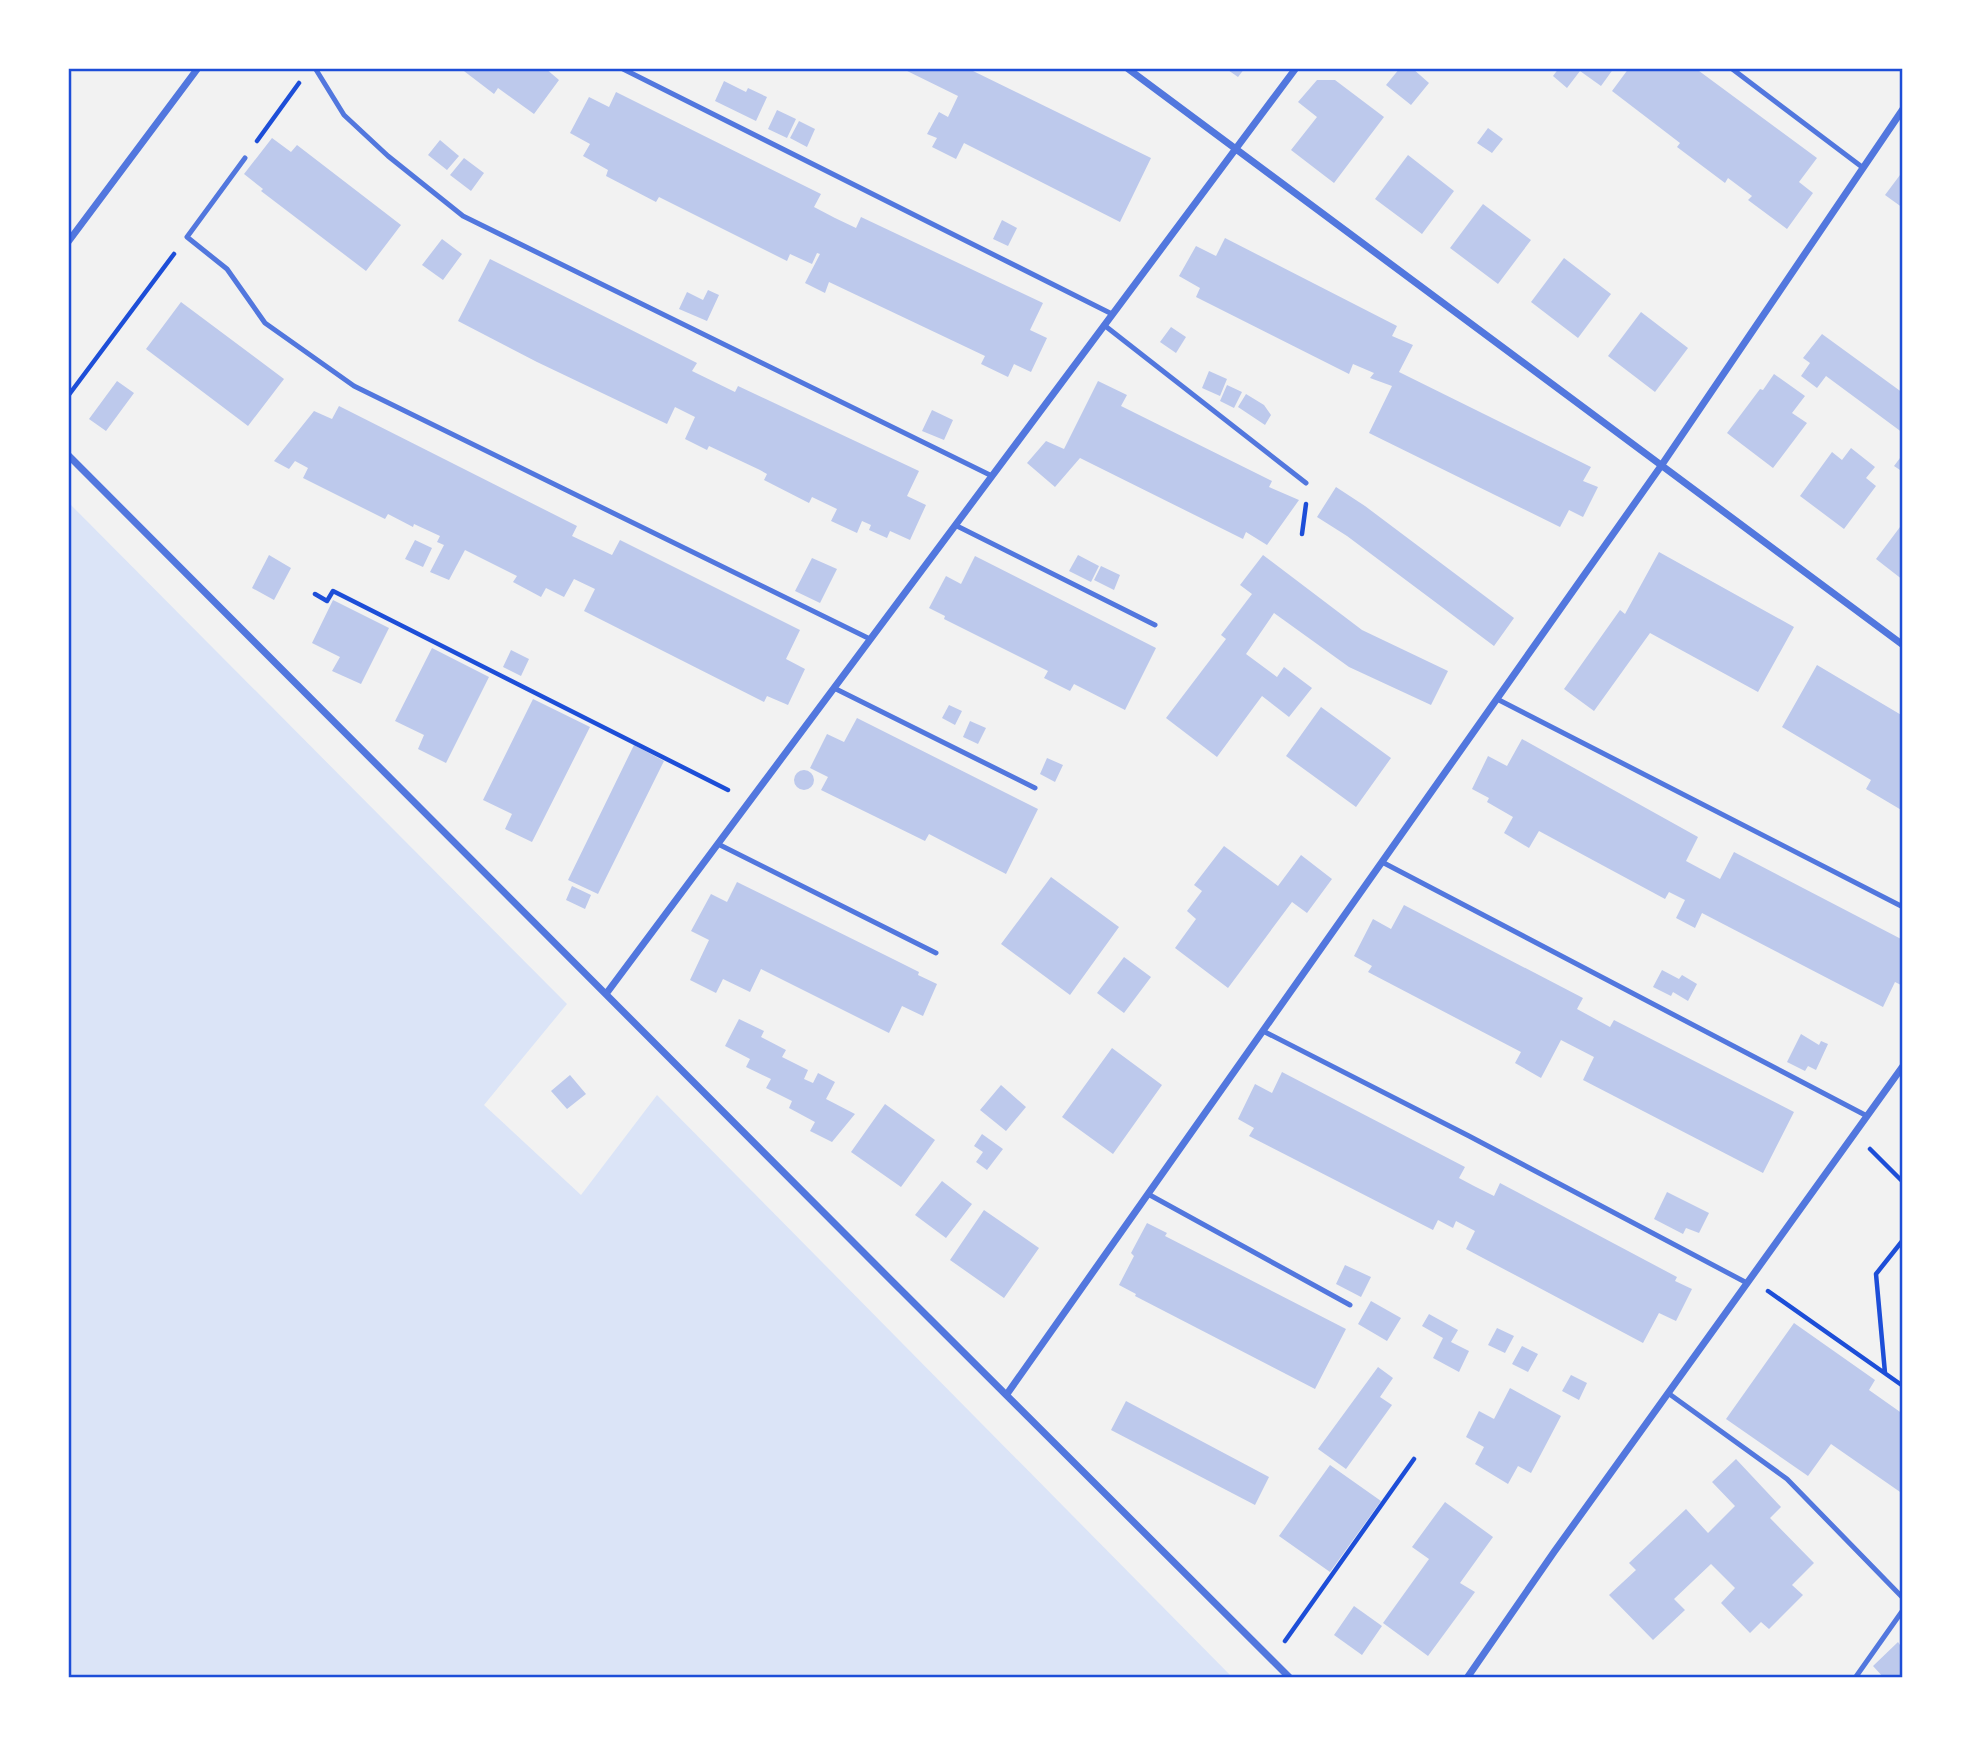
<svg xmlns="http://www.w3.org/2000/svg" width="1971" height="1746" font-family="Roboto,sans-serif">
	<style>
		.green { fill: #dbe4f7 }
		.building { fill: #bdc9ec }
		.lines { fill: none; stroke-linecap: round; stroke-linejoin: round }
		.path { stroke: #1d4ed8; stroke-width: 4.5 }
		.service { stroke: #5277de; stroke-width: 5 }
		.minor { stroke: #5277de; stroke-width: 7 }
		.neatline { fill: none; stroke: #1d4ed8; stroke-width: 2.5 }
	</style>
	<rect width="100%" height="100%" fill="#f2f2f2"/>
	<path class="green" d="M68,502L567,1004L484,1105L581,1195L657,1095L1233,1678H68Z"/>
	<path class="building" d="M460,68H545L559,80L534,114L498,88L494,94Z
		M901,68H972L971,70L1151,158L1120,222L964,143L956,159L932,147L937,138L927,134L939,112L948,117L958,96Z
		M1225,68H1245L1238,77Z
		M1400,68H1412L1429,83L1411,105L1386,85Z
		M1559,68H1614L1601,86L1580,71L1567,88L1553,76Z
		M1629,68H1695L1817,158L1799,182L1813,193L1787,229L1748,200L1752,196L1728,178L1725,183L1677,147L1680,143L1612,91Z
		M1317,80H1335L1384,117L1334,183L1291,150L1317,117L1298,102Z
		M724,81L746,92L748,88L767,97L756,121L715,101Z
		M616,92L821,194L814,207L835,218L856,228L861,217L1043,303L1030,330L1047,338L1031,372L1014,364L1008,377L981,364L985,356L829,282L825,293L805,283L820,254L817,253L812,264L790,254L787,261L659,197L656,202L606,176L608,170L583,156L590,144L570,133L589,97L609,107Z
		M777,110L796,119L787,138L768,129Z
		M799,121L815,129L807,147L790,138Z
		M1488,128L1503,139L1492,153L1477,143Z
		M272,138L291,152L297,145L401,225L366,271L261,191L263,189L244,174Z
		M440,140L459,156L447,170L428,155Z
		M1408,155L1454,191L1422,234L1375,199Z
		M464,158L484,173L471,191L450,175Z
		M1903,171V208L1885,195Z
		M1483,204L1531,240L1498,284L1450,248Z
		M1002,220L1017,228L1008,246L993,239Z
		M1225,238L1397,326L1392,336L1413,345L1399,372L1591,467L1583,481L1598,487L1583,517L1569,510L1560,527L1369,433L1392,386L1370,378L1374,373L1353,364L1349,374L1196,297L1200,288L1179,276L1196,246L1216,256Z
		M442,239L462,254L443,280L422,265Z
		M1564,258L1611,294L1578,338L1531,302Z
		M490,259L697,363L692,371L735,392L738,386L919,471L907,496L926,505L910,540L890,531L887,538L869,530L871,525L862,521L857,533L831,521L837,509L812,497L809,503L764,480L767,474L760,470L709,446L707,450L685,439L695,417L675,407L667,424L537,362L458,321Z
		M708,290L719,295L707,321L679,309L687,292L703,300Z
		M181,302L284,379L248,426L146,349Z
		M1641,312L1688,348L1655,392L1608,356Z
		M1171,327L1186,337L1176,353L1160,342Z
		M1822,334L1903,393V433L1826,376L1817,388L1801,376L1810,363L1803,358Z
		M1209,371L1227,379L1220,396L1202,388Z
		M1774,374L1805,396L1792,413L1807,423L1773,468L1727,433L1760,389L1763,390Z
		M117,381L134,393L106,431L89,419Z
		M1098,381L1127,395L1121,406L1272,481L1269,487L1299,500L1267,545L1246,532L1243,539L1080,458L1055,487L1027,463L1046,441L1064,449Z
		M1227,385L1242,392L1234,408L1220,401Z
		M1246,394L1264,405L1271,415L1265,425L1238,407Z
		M339,406L577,526L572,536L612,555L620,540L800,630L786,659L805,669L788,705L767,696L764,702L584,611L595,589L574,579L564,597L546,588L541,597L513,582L517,576L465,550L449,580L430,572L444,545L437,542L440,536L414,524L413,527L388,514L385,519L303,478L308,468L295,461L289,469L274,461L314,411L332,419Z
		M932,410L953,420L944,440L922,431Z
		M1851,448L1875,467L1866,478L1876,486L1844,529L1800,496L1832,452L1842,460Z
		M1903,454V472L1894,466Z
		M1336,487L1365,506L1514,618L1494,646L1347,536L1317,517Z
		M1903,523V580L1876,559Z
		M415,540L432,548L423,567L405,559Z
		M1659,552L1794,627L1758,692L1650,633L1594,711L1564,689L1620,610L1625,614Z
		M269,555L291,568L274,600L252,588Z
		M1078,555L1099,566L1091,582L1069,571Z
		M1263,555L1362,630L1448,671L1431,705L1349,667L1274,613L1246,654L1277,677L1284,667L1312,688L1289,717L1262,696L1217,757L1166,718L1226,639L1221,635L1252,594L1240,585Z
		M975,556L1156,648L1125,710L1074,684L1070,691L1044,678L1048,671L944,619L945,616L929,608L946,576L961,584Z
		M812,558L837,569L820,603L795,591Z
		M1101,566L1120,575L1114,590L1094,580Z
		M333,600L389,628L361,684L332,671L340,657L312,643Z
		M432,648L489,677L446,763L418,749L424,735L395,721Z
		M511,650L529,659L521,676L503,667Z
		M1817,665L1903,716V811L1866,789L1871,780L1782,727Z
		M533,699L590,727L532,842L505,829L512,814L483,800Z
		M949,705L962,711L955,725L942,718Z
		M1321,707L1391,758L1356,807L1286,756Z
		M857,718L1038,809L1006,874L929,834L925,841L821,790L828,777L810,768L827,734L844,742Z
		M970,721L986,728L978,744L963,737Z
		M1522,739L1698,837L1686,861L1701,869L1720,879L1734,852L1903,940V986L1895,982L1883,1007L1702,913L1695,928L1676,918L1685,900L1669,892L1665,899L1539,831L1529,848L1504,833L1513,817L1487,802L1489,798L1472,789L1488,756L1507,766Z
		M634,745L664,761L598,894L568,880Z
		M1047,758L1063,765L1055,782L1040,774Z
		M794 780a10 10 0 1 1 20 0a10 10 0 1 1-20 0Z
		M1224,846L1278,886L1301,855L1332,879L1307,913L1292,902L1228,988L1175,948L1196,919L1187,911L1202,891L1194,885Z
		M1051,877L1119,927L1070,995L1001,944Z
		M737,882L893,959L919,972L918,975L937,984L923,1016L902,1006L889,1033L761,969L750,992L723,979L716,993L690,980L709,940L691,931L711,894L727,902Z
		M572,886L591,895L585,909L566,900Z
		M1404,905L1583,998L1577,1009L1610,1027L1614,1020L1794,1112L1763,1173L1583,1080L1594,1057L1561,1040L1541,1078L1515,1063L1521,1052L1368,972L1372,966L1354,956L1373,919L1391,929Z
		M1124,957L1151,977L1124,1013L1097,993Z
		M1662,970L1679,979L1682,975L1697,984L1688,1001L1673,992L1671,996L1653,987Z
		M739,1019L764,1031L761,1037L786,1050L782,1057L808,1070L804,1079L813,1083L818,1073L835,1082L826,1099L855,1114L832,1142L810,1131L815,1122L789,1108L792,1101L766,1088L771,1079L746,1067L750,1059L725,1046Z
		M1801,1034L1819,1045L1821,1041L1828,1044L1816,1070L1808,1066L1805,1071L1787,1062Z
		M1112,1048L1162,1085L1113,1154L1062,1117Z
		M1282,1072L1465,1167L1459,1178L1474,1186L1494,1196L1500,1183L1677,1277L1675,1281L1692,1289L1676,1321L1659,1313L1643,1343L1466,1249L1475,1231L1456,1221L1453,1228L1438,1220L1433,1230L1249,1136L1254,1128L1238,1119L1255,1084L1272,1093Z
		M570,1075L586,1094L567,1109L551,1091Z
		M1001,1085L1026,1107L1006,1131L980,1110Z
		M885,1104L935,1140L901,1187L851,1152Z
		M982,1134L1003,1149L987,1170L976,1162L983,1152L974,1146Z
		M942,1181L972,1204L946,1238L915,1215Z
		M1667,1192L1709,1213L1699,1233L1686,1228L1683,1234L1654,1219Z
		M984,1210L1039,1248L1004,1298L950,1260Z
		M1147,1223L1167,1233L1165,1236L1346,1329L1315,1389L1135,1296L1136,1294L1119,1285L1134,1256L1131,1253Z
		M1345,1265L1371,1277L1361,1297L1336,1284Z
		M1371,1301L1401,1318L1387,1341L1358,1324Z
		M1429,1314L1458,1330L1451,1342L1469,1351L1459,1372L1433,1358L1443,1338L1422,1326Z
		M1794,1323L1875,1380L1869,1390L1903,1414V1494L1831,1444L1808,1476L1726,1419Z
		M1497,1328L1514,1336L1505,1353L1488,1345Z
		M1522,1346L1538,1354L1528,1372L1512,1364Z
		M1378,1367L1393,1378L1380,1397L1392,1405L1346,1469L1318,1449Z
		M1571,1375L1587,1383L1579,1400L1562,1391Z
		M1510,1388L1561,1416L1531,1473L1518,1466L1508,1484L1475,1464L1484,1447L1466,1437L1479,1411L1494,1419Z
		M1126,1401L1269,1477L1255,1505L1111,1430Z
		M1736,1459L1781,1507L1770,1518L1814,1563L1792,1585L1803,1595L1769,1629L1761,1622L1750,1633L1721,1603L1735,1588L1711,1564L1674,1599L1685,1610L1653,1640L1609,1595L1636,1570L1629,1563L1686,1509L1708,1533L1735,1506L1712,1482Z
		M1330,1465L1381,1501L1330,1572L1279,1536Z
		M1445,1502L1493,1537L1460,1583L1475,1592L1428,1656L1383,1623L1429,1559L1412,1547Z
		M1354,1606L1382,1626L1362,1655L1334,1635Z
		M1898,1642L1900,1645L1903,1642V1678H1884L1873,1666Z"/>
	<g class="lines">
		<path class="path" d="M257,141L299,83
			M68,396L174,254
			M1302,534L1306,504
			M315,594L327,601L333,591L728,790
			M1870,1149L1903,1182
			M1768,1291L1903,1386
			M1885,1373L1876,1274L1903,1240
			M1285,1641L1414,1459"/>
		<path class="service" d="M315,68L344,115L388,156L463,216L992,476
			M621,68L1112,314
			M1731,68L1862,167
			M245,158L187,237L227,269L265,323L354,386L870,639
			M1104,325L1306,483
			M955,525L1155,625
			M834,688L1035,788
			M1497,699L1903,907
			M718,844L936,953
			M1382,862L1867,1116
			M1263,1031L1469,1136L1747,1283
			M1148,1194L1350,1305
			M1668,1393L1787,1479L1903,1598
			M1855,1678L1903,1610"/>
		<path class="minor" d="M1127,68L1903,645
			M68,242L198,68
			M68,455C473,864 882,1271 1290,1678
			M606,994L1296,68
			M1007,1394L1661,466L1903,109
			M1467,1678L1554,1552L1903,1066"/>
	</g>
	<rect width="1971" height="1746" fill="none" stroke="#ffffff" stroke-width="140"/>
	<rect x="70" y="70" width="1831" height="1606" class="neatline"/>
</svg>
